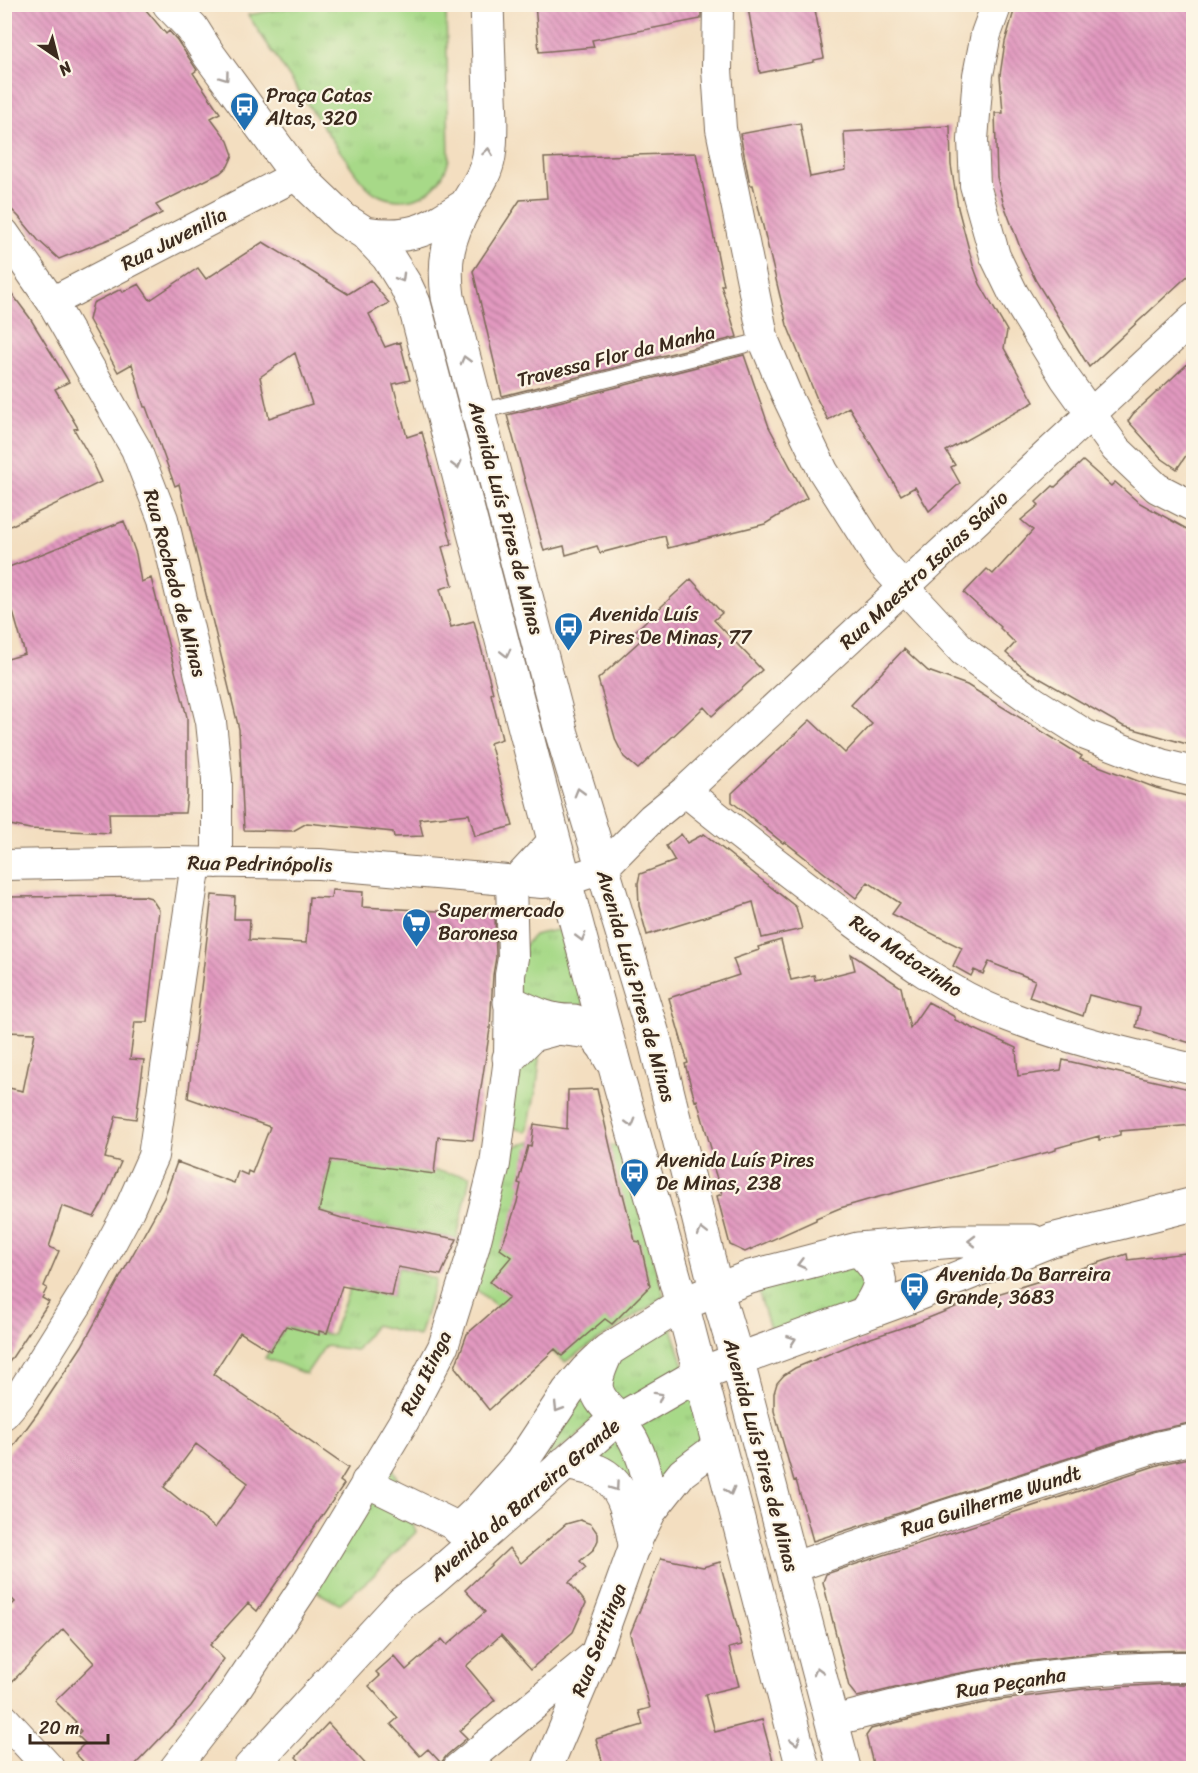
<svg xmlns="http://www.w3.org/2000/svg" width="1198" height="1773" font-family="Sriracha,sans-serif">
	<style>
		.grass { fill: url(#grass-tufts); stroke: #718253; stroke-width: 1.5 }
		.building { fill: url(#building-back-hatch); fill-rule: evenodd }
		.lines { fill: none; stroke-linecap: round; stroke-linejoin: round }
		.lane-casing { stroke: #7b6957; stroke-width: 17 }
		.street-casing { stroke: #7b6957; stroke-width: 32 }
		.secondary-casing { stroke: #7b6957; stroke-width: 35 }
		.lane { stroke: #fff; stroke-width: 15 }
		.street { stroke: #fff; stroke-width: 30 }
		.secondary { stroke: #fff; stroke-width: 33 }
		.oneway { stroke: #a79f9a }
		.labels { text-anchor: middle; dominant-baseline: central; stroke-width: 4.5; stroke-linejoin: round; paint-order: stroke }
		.poi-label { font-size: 20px; fill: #3b2a1e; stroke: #fcf5e5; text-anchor: start }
		.street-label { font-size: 20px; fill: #3b2a1e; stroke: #fcf5e5 }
	</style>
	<defs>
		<pattern id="grass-tufts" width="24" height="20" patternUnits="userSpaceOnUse" patternTransform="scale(1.5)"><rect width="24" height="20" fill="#a7d988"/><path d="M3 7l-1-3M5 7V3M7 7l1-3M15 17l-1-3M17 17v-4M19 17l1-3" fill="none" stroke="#91ba75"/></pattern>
		<pattern id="building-back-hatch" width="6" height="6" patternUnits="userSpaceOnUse" patternTransform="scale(1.5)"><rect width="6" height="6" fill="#e299c0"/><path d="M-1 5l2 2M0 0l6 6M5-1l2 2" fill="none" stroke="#b87d9b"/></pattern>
	</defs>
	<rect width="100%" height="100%" fill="#fcf5e5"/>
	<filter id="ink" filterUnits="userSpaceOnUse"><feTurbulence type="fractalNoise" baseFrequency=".0167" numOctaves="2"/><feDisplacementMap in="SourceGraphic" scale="12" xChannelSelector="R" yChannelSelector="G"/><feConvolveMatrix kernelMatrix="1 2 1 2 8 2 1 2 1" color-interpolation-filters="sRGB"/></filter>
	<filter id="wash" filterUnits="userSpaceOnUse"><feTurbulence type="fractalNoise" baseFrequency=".008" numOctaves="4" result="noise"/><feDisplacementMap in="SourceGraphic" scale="24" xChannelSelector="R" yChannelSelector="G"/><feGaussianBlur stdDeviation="1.35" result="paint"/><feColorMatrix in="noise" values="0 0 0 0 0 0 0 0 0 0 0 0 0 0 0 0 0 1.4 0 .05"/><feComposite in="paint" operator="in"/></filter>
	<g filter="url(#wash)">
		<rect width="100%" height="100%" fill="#f3dec0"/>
		<path class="grass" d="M310,4L446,5L449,159C445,175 437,187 423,195C408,202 389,202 375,193C360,183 350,164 340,151C308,106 278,60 248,15Z
			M556,930L575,939L590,996L578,1009L519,1004L513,958L534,935Z
			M542,1039L537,1086L527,1132L505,1125L510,1083Z
			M546,1135L621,1147L664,1297L565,1362L472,1286L512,1147L531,1142Z
			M332,1155L470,1176L457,1239L342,1218L319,1211Z
			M853,1255L870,1276L865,1301L774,1341L755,1281Z
			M398,1267L436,1279L419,1336L375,1325L356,1350L325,1346L306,1374L265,1358L286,1326L332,1335L350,1288L392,1296Z
			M670,1322L687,1375L623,1409L605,1387L617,1353Z
			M582,1388L600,1411L576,1437L528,1471Z
			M690,1389L707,1445L655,1491L633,1419Z
			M611,1424L628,1439L634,1488L596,1465Z
			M389,1457L416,1532L371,1578L339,1604L310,1588Z"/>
		<g id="blocks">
			<path class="building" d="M4,4H141L166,34L169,31L177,40L197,70L193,73L220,113L211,118L228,141L233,155L228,166L220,173L156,205L162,213L122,234L59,259L38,240L19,217L4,202Z
				M535,4H701V19L592,40L594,47L539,52Z
				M766,4H814L824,58L814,60V62L760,73L748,8Z
				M1016,4H1194V270L1089,367L1036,281L1021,250L1003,202L997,177L995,113H1003L1000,75L1005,42Z
				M800,123L810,177L846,170L844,132L950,126L951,165L958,208L973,265L980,284L1007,331L1004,348L1034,402L946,451L955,465L951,467L960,483L929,511L915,487L901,495L849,407L828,420L817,399L787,325L753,185H750L740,134Z
				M696,153L724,285H721L737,337L502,396L473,271L520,200L547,198L544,158Z
				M263,242L348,294L370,280L389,303L369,314L385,347L400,342L410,380L393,384L407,437L422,432L452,544L442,547L453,585L440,589L451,627L474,621L493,693L491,694L502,739L490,743L513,826L475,836L469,814L419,819L423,836L394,837L393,832L307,823L293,831L244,830L239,729L179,484L175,486L146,407H144L132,364L118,372L89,320L93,303L121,289L123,292L139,284L150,300L198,268L206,279ZM295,353L312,404L269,418L260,377Z
				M4,283L30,318L69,382L55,389L78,428L74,429L95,466L94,467L101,482L4,529Z
				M744,355L769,427L807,498L765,524L668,548L665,536L600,553L597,546L566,555L564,546L544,551L507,415Z
				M1194,358V457L1187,454L1177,469L1161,458L1128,421L1133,414Z
				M1083,461L1111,486L1115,482L1138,502L1194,533V746L1123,726L1025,670L1006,653L1015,643L1000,628L1001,627L964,593L987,569L993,574L1033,530L1021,520L1039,505L1036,502L1053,486L1055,487Z
				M124,521L136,554L141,582L151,578L187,717V795L185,813H109L110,833L30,829L10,825L4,821V660L25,654L13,612L4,615V569Z
				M691,579L722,613L714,620L762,670L712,716L704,707L638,769L624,757L616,741L598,679L641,640L634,632Z
				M904,649L928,671L967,685L1082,756L1080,759L1156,788L1194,798V1044L1136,1027L1140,1008L1089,995L1083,1016L1029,997L1035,980L989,962L983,974L974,970L971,976L953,966L962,948L892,914L900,903L868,882L856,898L785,842L783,843L732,802V793L810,720L845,753L872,724L851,705Z
				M681,834L687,843L704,834L796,907L802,929L762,938L753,902L647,935L639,906L638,883L640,874L675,861L666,846Z
				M332,890L363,892L362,907L495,914L496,957L493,975L490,1029L473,1140L438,1137L434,1174L331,1160L319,1211L342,1218L457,1239L441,1275L398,1267L392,1296L342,1286L327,1333L319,1331V1335L286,1326L270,1351L240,1332L213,1374L348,1468L340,1481L344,1484L257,1611L248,1603L210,1645L224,1659L191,1706L132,1768H89L75,1753L85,1743L77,1735L81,1731L74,1724L76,1722L55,1701L94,1663L63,1629L4,1690V1612L15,1602L4,1591V1459L39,1411L82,1346L164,1198L177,1162L234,1183L238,1171L247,1175L248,1171L252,1173L270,1127L188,1098L212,895L235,897L234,919H250L249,940L306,943L309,897L331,898ZM196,1444L248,1483L215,1528L164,1487Z
				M144,896L151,898L159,910L147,1022H135L130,1059L144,1060L136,1119L116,1116L105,1158L121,1162L103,1202L94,1217L62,1206L49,1247L59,1251L44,1286L47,1288L42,1298L49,1302L4,1370V1087L23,1091L35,1033L4,1032V897Z
				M781,940L791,980L814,975L815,980L855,970L851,954L901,987L910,1028L928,1002L955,1017V1020L1016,1048L1018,1076L1061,1070L1063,1060L1194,1090V1125L1120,1131V1135L1099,1140V1136L1056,1148V1150L871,1199L840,1208L816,1218V1220L745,1252L730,1245L717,1196L722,1194L712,1163L715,1162L697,1100L695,1101L685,1064L688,1063L669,998L739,975L733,959L759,950L758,947Z
				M597,1089L621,1194H623L635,1241L640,1242L650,1286L612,1324L605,1319L562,1356L555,1349L489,1410L455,1367L467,1334L509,1297L490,1282L511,1257L500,1249L509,1227L517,1202L521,1184L518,1183L528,1146L531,1147L534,1124L567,1129L568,1090Z
				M1194,1252V1422L1152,1431L813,1541L796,1480L794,1481L774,1411V1393L777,1383L784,1375L795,1368L865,1339V1340L916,1323L968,1302V1303L1127,1254L1128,1260Z
				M1194,1457V1630L1191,1650L1108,1652L1023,1662L949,1675L857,1697L849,1687L823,1582L826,1574L1161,1464Z
				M580,1520L591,1524L598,1534V1540L594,1549L580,1561L586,1568L569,1582L586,1603L573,1632L531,1669L501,1635L466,1666L495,1700L460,1731L467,1738L447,1755L441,1763L428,1749L420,1756L391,1724L398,1718L369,1686L380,1676L376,1672L394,1656L406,1670L442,1639L447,1645L485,1612L465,1590L509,1548L521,1563L566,1524Z
				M661,1558L703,1567L720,1562L742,1645L729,1648L739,1686L705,1694L715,1732L762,1720L775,1768H604L596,1739L643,1725L639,1711L650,1708L630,1634Z
				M1166,1684H1194V1768H874L866,1736L871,1729L939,1712L1000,1700L1083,1689Z
				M328,1723L369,1768H306L296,1757Z"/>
		</g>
	</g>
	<g filter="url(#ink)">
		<use href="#blocks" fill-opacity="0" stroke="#7b6957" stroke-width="1.5"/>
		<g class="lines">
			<defs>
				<path id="lane" d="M478,412L764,340"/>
				<path id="street" d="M718,4L717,69L721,129L764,341L787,396L823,471L880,561L963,651L1034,702L1086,735L1161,764L1194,772
					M997,4L986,34L978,75L973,140L975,185L995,256L1013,293L1065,378L1116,449L1157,488L1194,507
					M4,233L52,302L136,449L163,519L211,722L217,779V863
					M52,302L297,175
					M685,791C737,833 790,874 843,914C894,952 946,992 1005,1015C1066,1039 1130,1054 1194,1069
					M4,865L168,862L319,864L542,883L565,881L602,869L652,818L685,791L1194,318
					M516,881L554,840
					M4,1414L21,1394L83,1295L129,1210L153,1156L196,863
					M619,1419C643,1448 648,1475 651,1512
					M366,1482L460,1528
					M791,1568L931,1520L1157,1447L1194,1439
					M4,1719L49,1768
					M832,1721C877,1710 923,1697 970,1688C1043,1674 1119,1666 1194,1667
					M175,1768L234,1692L302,1590L404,1421L443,1347L474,1248L495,1164L509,1058L510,975L513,958L511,881
					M458,1768L592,1657
					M547,1768L595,1655L635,1544L651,1512L682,1473L718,1446"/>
				<path id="secondary" d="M169,4L192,28L209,55L297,175L343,219L365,233L388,257L406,286L414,303L554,840L615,1067L682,1304L803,1768
					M487,4C488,35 489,66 490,96C491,115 492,136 489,156C486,175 475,189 466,205C448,237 443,261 448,297L562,734L655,1041L716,1289L737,1359L844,1768
					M365,233C412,240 427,230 466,205
					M510,1002C531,1012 550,1022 574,1021
					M509,1058L532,1035L558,1028L592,1032L604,1047L611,1060
					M858,1249C886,1275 885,1284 864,1314
					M607,1352C591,1386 591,1393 619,1419
					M565,1463C575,1465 587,1467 597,1471C625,1483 629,1517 635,1544
					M459,1529L478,1511L521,1463L568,1392L586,1371L608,1350L682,1304L750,1277L858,1249L955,1241H1032
					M250,1768L402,1603L431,1581L607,1427L699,1374L910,1297L1052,1240L1194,1204"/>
			</defs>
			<use href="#lane" class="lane-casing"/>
			<use href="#street" class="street-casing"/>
			<use href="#secondary" class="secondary-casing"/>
			<use href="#lane" class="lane"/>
			<use href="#street" class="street"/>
			<use href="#secondary" class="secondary"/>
		</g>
		<defs><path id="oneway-chevron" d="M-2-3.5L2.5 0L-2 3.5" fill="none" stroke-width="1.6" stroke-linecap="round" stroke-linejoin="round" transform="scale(1.5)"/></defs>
		<g class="oneway">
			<use href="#oneway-chevron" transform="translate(225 77) rotate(54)"/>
			<use href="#oneway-chevron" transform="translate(488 152) rotate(-82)"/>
			<use href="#oneway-chevron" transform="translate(401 278) rotate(60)"/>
			<use href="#oneway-chevron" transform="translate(465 360) rotate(-105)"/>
			<use href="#oneway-chevron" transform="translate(457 465) rotate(75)"/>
			<use href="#oneway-chevron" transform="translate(506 653) rotate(76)"/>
			<use href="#oneway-chevron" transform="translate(579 792) rotate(-106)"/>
			<use href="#oneway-chevron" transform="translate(581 937) rotate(75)"/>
			<use href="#oneway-chevron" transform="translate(631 1123) rotate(74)"/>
			<use href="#oneway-chevron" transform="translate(702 1232) rotate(-104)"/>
			<use href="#oneway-chevron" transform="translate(972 1241) rotate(-179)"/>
			<use href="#oneway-chevron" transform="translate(801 1264) rotate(165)"/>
			<use href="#oneway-chevron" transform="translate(792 1340) rotate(-20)"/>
			<use href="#oneway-chevron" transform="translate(659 1396) rotate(-29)"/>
			<use href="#oneway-chevron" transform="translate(558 1408) rotate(122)"/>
			<use href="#oneway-chevron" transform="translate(615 1487) rotate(55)"/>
			<use href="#oneway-chevron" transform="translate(730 1491) rotate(75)"/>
			<use href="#oneway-chevron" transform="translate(818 1671) rotate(-105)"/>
			<use href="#oneway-chevron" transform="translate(796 1741) rotate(75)"/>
		</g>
	</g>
	<defs>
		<symbol id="bus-pin" viewBox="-11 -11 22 30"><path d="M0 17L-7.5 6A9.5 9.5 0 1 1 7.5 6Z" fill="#1f6fb2" stroke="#fcf5e5"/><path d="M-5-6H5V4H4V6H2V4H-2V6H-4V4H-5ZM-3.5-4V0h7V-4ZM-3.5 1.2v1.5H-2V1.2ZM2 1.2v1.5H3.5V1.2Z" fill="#fff"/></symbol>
		<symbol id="supermarket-pin" viewBox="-11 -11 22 30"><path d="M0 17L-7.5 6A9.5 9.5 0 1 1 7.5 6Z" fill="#1f6fb2" stroke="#fcf5e5"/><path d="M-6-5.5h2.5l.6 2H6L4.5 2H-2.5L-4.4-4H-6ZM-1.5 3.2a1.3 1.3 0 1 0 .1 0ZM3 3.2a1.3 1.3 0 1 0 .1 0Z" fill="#fff"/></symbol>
	</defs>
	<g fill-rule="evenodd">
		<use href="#bus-pin" x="228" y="90" width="33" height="45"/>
		<use href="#bus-pin" x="552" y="610" width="33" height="45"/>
		<use href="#supermarket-pin" x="400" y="906" width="33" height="45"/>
		<use href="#bus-pin" x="618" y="1156" width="33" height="45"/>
		<use href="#bus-pin" x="898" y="1270" width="33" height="45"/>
	</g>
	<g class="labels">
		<g class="poi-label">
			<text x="266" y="95">Praça Catas<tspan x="266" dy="23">Altas, 320</tspan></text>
			<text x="589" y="614">Avenida Luís<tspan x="589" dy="23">Pires De Minas, 77</tspan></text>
			<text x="438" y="910">Supermercado<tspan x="438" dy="23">Baronesa</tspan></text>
			<text x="656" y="1160">Avenida Luís Pires<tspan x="656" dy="23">De Minas, 238</tspan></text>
			<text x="936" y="1274">Avenida Da Barreira<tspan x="936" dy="23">Grande, 3683</tspan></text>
		</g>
		<g class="street-label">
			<text transform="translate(174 239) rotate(-27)">Rua Juvenilia</text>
			<text transform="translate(616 356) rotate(-14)">Travessa Flor da Manha</text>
			<text transform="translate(506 518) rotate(75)">Avenida Luís Pires de Minas</text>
			<text transform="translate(924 570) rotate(-43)">Rua Maestro Isaias Sávio</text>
			<text transform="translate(175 583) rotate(75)">Rua Rochedo de Minas</text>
			<text transform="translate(260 864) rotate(1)">Rua Pedrinópolis</text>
			<text transform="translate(906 956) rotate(34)">Rua Matozinho</text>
			<text transform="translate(636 986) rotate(74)">Avenida Luís Pires de Minas</text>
			<text transform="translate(426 1373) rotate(-64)">Rua Itinga</text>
			<text transform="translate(761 1455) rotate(75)">Avenida Luís Pires de Minas</text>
			<text transform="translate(525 1500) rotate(-40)">Avenida da Barreira Grande</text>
			<text transform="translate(991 1501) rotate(-18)">Rua Guilherme Wundt</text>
			<text transform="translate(599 1640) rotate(-69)">Rua Seritinga</text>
			<text transform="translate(1011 1683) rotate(-9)">Rua Peçanha</text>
		</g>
	</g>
	<rect width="1198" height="1773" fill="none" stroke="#fcf5e5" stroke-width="24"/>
	<g transform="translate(57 57) rotate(145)" stroke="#fcf5e5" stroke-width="4.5" paint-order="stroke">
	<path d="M0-4.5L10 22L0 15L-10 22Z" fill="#3b2a1e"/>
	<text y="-9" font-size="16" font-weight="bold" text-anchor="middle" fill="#3b2a1e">N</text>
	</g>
	<path d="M30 1734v9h78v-9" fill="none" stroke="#3b2a1e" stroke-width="3"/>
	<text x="39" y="1734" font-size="18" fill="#3b2a1e" stroke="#fcf5e5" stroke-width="4.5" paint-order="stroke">20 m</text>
</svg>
